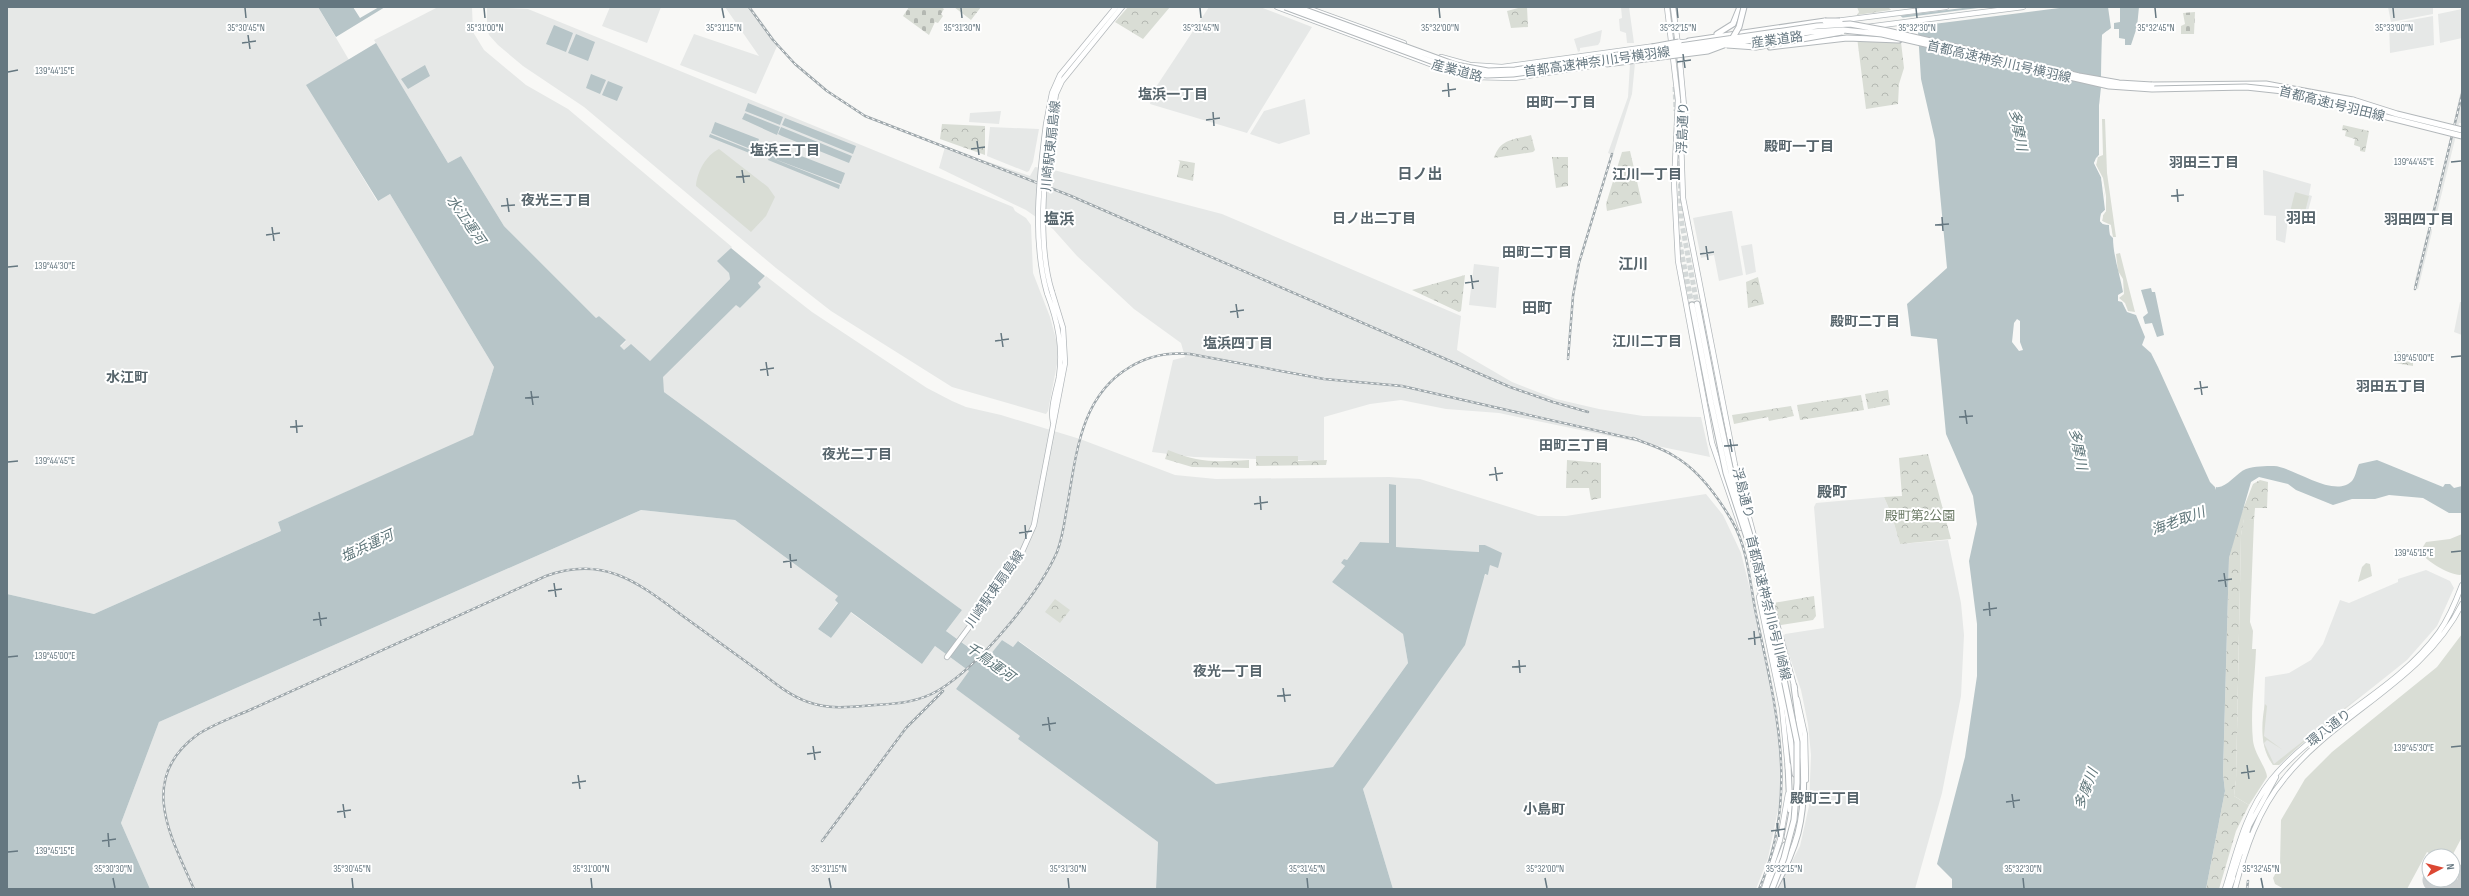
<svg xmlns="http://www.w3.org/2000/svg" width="2469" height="896" font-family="'Sofia Sans Condensed','Noto Sans JP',sans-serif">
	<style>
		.built { fill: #e6e8e7 }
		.grass { fill: #d9ddd5 }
		.forest { fill: url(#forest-crowns) }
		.cemetery { fill: url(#cemetery-stones) }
		.water { fill: #b7c5c8; fill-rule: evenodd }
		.pier { fill: #f8f8f6 }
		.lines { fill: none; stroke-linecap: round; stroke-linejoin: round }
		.taxiway { stroke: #ccd0d1; stroke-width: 9 }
		.runway { stroke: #ccd0d1; stroke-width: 23 }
		.motorway-tunnel { stroke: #d3d8d8; stroke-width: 5; stroke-dasharray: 5 2.5; stroke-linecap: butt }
		.primary-casing { stroke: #b3b9bc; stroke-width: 6 }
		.trunk-casing { stroke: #b3b8bb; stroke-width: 6 }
		.motorway-casing { stroke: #b3b8bb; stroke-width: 7 }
		.primary { stroke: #fff; stroke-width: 4.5 }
		.trunk { stroke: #fff; stroke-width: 4.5 }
		.motorway { stroke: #fff; stroke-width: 5 }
		.rail-casing { stroke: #9fa8ac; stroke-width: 2.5 }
		.rail { stroke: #fff; stroke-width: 1; stroke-dasharray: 3; stroke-linecap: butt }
		.trunk-bridge-casing { stroke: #b3b8bb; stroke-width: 6; stroke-linecap: butt }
		.motorway-bridge-casing { stroke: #b3b8bb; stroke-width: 7; stroke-linecap: butt }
		.trunk-bridge { stroke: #fff; stroke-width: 4.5 }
		.motorway-bridge { stroke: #fff; stroke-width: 5 }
		.ticks { fill: none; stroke: #657780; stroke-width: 1.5 }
		.labels { text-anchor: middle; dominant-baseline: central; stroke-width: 4; stroke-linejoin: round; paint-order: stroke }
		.street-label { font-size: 13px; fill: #657780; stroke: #fff }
		.park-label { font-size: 13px; fill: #697863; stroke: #fff }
		.neighbourhood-label { font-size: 14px; font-weight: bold; fill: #56646b; stroke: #fff }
		.water-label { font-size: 14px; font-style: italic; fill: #5f767a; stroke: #fff }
		.quarter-label { font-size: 15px; font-weight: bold; fill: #56646b; stroke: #fff }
		.ticks-label { font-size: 10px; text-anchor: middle; fill: #657780; stroke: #fff; stroke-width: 4; stroke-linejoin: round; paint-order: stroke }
	</style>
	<defs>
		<pattern id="forest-crowns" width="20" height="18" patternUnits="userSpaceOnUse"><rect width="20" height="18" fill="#d9ddd5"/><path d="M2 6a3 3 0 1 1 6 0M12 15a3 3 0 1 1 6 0" fill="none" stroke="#b4b8b2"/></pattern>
		<pattern id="cemetery-stones" width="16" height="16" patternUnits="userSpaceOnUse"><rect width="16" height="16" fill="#d9ddd5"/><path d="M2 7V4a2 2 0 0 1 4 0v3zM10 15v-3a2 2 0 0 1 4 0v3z" fill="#b4b8b2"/></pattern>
	</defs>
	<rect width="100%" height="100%" fill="#f8f8f6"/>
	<path class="built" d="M7,7H318L349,60L307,85L377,201L390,194L494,367L473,436L278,522L281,531L94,614L7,594Z
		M438,7H472L473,32L484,50L526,85L568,109L732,247L718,261L729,273L730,279L650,361L624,351L620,347L626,341L599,316L596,318L504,226L461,156L448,163L374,40Z
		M487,7L528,9L1013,207L1015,211L1026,218L1031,225L1033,273L1050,317L1057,343V364L1048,411L1046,414L952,387L831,311L776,268L584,107L523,66L498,45L489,35L487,28Z
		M610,7H661L647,43L602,26Z
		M725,7H751L778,44L756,94L680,65L694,34L759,56Z
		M1209,7H1260L1312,27L1247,133L1150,104L1152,93Z
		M1621,7H1629L1634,43H1627L1626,33L1620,31L1619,19L1622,18Z
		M2388,7H2433V14L2391,22Z
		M2462,9V38L2440,43L2438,14Z
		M2433,16L2434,45L2390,53L2389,24Z
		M1602,30L1600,42L1598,45L1580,48V51L1578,52L1574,39Z
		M1630,63H1635L1632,94L1613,155L1608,153L1628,97Z
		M2462,86V123H2459L2435,221L2431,220Z
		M1305,99L1310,134L1279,144L1250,134L1264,111Z
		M1001,111L999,124L969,122L970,113Z
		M990,127L1039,129L1033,162L1029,171L1027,172L987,156Z
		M945,147L1030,176L1035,167L1050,169L1222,214L1461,316L1457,350L1512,382L1556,399L1599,409L1643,416L1701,417L1710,457L1499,413L1446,409L1401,400L1370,404L1324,417V461L1194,457L1152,452L1173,360L1185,357L1181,343L1134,309L1077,256L1053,229L1026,210L939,168Z
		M2263,170L2311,184L2309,195L2312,196L2305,223L2288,220L2285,243L2276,240V216L2264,215Z
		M1730,211H1732L1743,275L1719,281L1714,255L1701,258L1693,218Z
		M2428,229H2432V232L2418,289L2414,288L2415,280Z
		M1752,244L1756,272L1746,275L1741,246Z
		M1474,264L1499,267L1496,308L1469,305Z
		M766,276L812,312L927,388L952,401L966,407L1001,415L1080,439L1175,475L1216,479L1389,477L1420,479L1538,516H1566L1706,494L1723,515L1741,553L1753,601L1777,724L1781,751L1780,800L1768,858L1756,889H1393L1363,789L1486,574L1488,575L1490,565L1499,553L1485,545L1479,552L1396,547L1393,485L1389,484V544L1360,542L1346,561L1341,563L1345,566L1332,582L1403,634L1408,663L1333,767L1216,784L1019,641L1013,647L1002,640L987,660L946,631L962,610L664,392L662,377L736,304L740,308L761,287L758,283Z
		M2460,302H2462V335L2454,332Z
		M1884,497L1891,513L1900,544L1948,540L1961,603L1964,635L1961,696L1942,793L1915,889H1778L1800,846L1809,806L1811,755L1808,724L1801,690L1783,637L1785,634L1824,628L1814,507L1816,503Z
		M641,510L735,520L838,596V602L818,629L831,638L850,612L922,664L935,646L969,671L956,689L1021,736L1018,739L1158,842L1156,889H150L121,823L159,722Z
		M2426,570L2450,581L2454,588L2437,626L2407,660L2387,676L2310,737L2279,765H2273L2266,752L2263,741L2265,677L2289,673L2311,660L2323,644L2340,600L2349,603L2398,582V579Z"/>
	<path class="grass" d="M2102,119H2105L2107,173L2116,237H2113L2111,227L2102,221L2103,215L2106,211C2105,191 2104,182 2096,165L2098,157L2103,155Z
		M719,149L768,187L775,197L766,216L751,232L696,186C697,172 706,155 719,149Z
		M2295,192L2309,196L2303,220L2289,216Z
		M2120,253L2135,312L2128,311L2125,303L2119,298L2124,294L2123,279L2118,271L2116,254Z
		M2244,518L2254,520L2250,622L2253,631L2252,649H2256C2255,679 2250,712 2253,741C2255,755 2267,769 2267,777L2249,805L2234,796L2236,780L2241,535Z
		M2462,534V574L2460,575C2450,575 2422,560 2421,550L2426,542L2450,539Z
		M2366,563L2370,564L2372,576L2358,582L2362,567Z
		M2462,634V837L2452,856H2434L2427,852L2407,889H2284L2275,884L2273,878L2280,865L2281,820L2305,779L2332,752L2437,667Z
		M2364,693L2298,747L2279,765H2273C2260,748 2261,724 2265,704L2267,706L2264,736L2283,750L2267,740L2264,743L2274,764Z"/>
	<path class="forest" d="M954,7H981L971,20Z
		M1128,7H1170L1143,39L1115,22Z
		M1522,7H1527L1528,27L1511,28L1507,11Z
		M1857,7H1890L1891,10L1857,15L1859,12Z
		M1857,37L1901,42L1904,68L1899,84L1898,104L1866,109Z
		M942,124L985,126V155L940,139Z
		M2343,125L2369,131L2365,152L2360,151V147L2354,145L2355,139L2345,136L2346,131L2342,130Z
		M1531,135L1535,150L1533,152L1494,158C1500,139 1513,140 1531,135Z
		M1630,151L1642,203L1607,211L1606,204L1622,152Z
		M1552,157H1568V186L1556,188Z
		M1178,160L1195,163L1193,181L1177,177L1180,162Z
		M1465,275L1461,311L1459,312L1412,290Z
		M1758,277L1764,304L1748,308L1746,282Z
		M2397,351L2413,355V366L2395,363Z
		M1888,390L1890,405L1868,409L1865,394Z
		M1861,395L1864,410L1800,420L1797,405Z
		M1791,406L1794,416L1769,421L1768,417L1734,424L1732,415Z
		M1168,450C1200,463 1215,462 1249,460V468L1192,467L1165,459Z
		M1928,454L1951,539L1900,544L1891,513L1884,497L1902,496L1899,458Z
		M1256,456H1298V461L1327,460L1326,465L1256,466Z
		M1567,460L1601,463V498L1591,500L1589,488H1566Z
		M2260,480L2268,482L2267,508H2255L2254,520L2244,519L2241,535L2236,780L2234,796L2249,805L2236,831L2219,889H2206L2225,791L2223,774L2229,558L2238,522L2253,484Z
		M1814,596L1816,616L1813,620L1781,625L1778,623L1773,603Z
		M1055,599L1070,610L1060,623L1045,612Z"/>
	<path class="cemetery" d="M909,7H941L944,9L941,14L943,16L938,23L935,22L929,35L903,16Z
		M2195,12L2194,34H2181V26L2185,24L2183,13Z"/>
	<path class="water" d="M318,7H353L360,18L379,7H385L336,37Z
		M1891,7H2108L2111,28L2102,35L2101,101L2099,106V155L2094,163L2101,177L2105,210L2101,214L2100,221L2103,224L2109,225L2110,235L2113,238C2113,255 2120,275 2123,292L2118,295V301L2122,302L2127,312L2136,315L2145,337L2142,345L2151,353L2158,367L2210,482L2215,487V490L2216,487C2226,489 2236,473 2246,469C2255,466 2265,466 2274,466C2294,467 2334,499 2352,481C2356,476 2356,470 2359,464L2377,460L2443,487L2445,484H2450L2454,488L2462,486V513H2449L2423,498L2389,495L2375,499H2352L2333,505L2296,490L2288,484L2259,477L2251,482L2229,558L2223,774L2225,791L2206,889H1952V879L1937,864L1965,757L1977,676V624L1969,561L1977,524L1973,496L1946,434L1937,339L1911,336L1907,304L1947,268L1935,140L1921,79L1918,32ZM2017,319L2020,321V342L2023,350L2019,351L2012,342L2014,323Z
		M2120,7H2139L2137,27L2131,45H2125V39L2119,38V29H2114V23L2120,22Z
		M554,25L573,33L566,52L546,44Z
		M576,34L595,42L588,61L568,53Z
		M376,43L448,163L461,156L504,226L596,318L599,316L626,340L620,346L624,350L631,344L650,361L730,279L729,273L717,261L731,248L765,276L758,283L761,287L740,308L736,305L663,377L664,392L962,610L946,631L986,660L1002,640L1013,647L1018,641L1216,784L1333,767L1408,663L1403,634L1332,582L1345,566L1341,563L1344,559L1347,560L1360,542L1389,543V484L1396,485V547L1479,552V545H1485L1502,553L1498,568L1490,565L1488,575L1485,574L1465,645L1363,789L1393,889H1156L1158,842L1018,739L1020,736L956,689L969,671L935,646L922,664L851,612L831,638L818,629L838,603L835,600L838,596L735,520L641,510L159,722L121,823L150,889H7V594L94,614L281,531L278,522L473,435L494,367L390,194L378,201L306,85Z
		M425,65L430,76L408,89L401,79Z
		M591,74L606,80L600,94L586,88Z
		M608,81L623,87L617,101L602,95Z
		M748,103L783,117L780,125L745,111Z
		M745,113L780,127L777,135L742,119Z
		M785,118L856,146L853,154L782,125Z
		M715,122L759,139L756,146L765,149L763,154L711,133Z
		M781,127L852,156L849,163L782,136L778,134Z
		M710,134L763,155L762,158L709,137Z
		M778,147L845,173L841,184L769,157L773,148L777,149Z
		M769,157L840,185L839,189L768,160Z
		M2151,288L2152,292H2155L2164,335L2157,337L2152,323L2145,324L2143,317L2148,313L2141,290Z"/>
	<path class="pier" d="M1971,7L1898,16L1889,8L1894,7Z
		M1986,7H2067L1910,27L1900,18Z
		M2108,30L2103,36V88L2100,119L2101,155L2097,158L2096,165L2103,178L2106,196V211L2103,215L2102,221L2111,225L2112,235H2110L2109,225L2103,224L2100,221L2101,214L2105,210V196L2101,177L2094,163L2096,158L2099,155V106L2101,87L1917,45L1916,35L2101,78L2102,35Z"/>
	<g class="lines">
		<path class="taxiway" d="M2462,869V886"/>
		<path class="runway" d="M2434,880L2451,889"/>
		<path class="motorway-tunnel" d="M1670,7L1678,84
			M1675,87L1676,111
			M1679,116L1681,219L1697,304
			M1678,235L1692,305"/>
		<defs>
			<path id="primary" d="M1277,7L1438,67L1474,77L1514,78L1610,63
				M1305,7L1404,43
				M1836,21L1946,7
				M1851,29L2023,7
				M1676,43L1692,41
				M1742,45L1814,35
				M1441,57L1470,65L1502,67L1655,46
				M2242,852L2250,835
				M2232,879L2249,826L2276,777
				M2225,889C2237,851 2245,813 2271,780C2318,722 2395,693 2439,632C2449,618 2456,601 2462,585
				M2229,889L2233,878
				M2235,889C2245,850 2258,810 2284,779C2336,713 2423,682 2462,604"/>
			<path id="trunk" d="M1667,7L1678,100L1674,184L1678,261L1712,443L1741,528
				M1673,7L1678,45
				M1679,52L1684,106L1681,140L1683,198L1735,465L1763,570
				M1046,124L1052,93L1060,75L1116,7
				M1051,125L1056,94L1062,81L1122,7
				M1047,293C1058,322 1063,347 1059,377C1056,392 1050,408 1053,422
				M1759,597L1782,708L1788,769
				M1771,602L1795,689
				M947,657L1018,561L1034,525L1065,363L1063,328L1052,292
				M1797,699L1805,735L1806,780
				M1764,889L1780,840L1788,794"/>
			<path id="motorway" d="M1717,34L1733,24L1740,7
				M1689,41L1825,21
				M1770,47L1847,38L1899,40
				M2152,85L2266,84L2353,100
				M1697,304L1716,402
				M1692,305L1711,403
				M1752,553L1787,711L1795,774
				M1788,765L1790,810
				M1787,837L1793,806
				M1768,889L1785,845
				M1774,889C1784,871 1793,852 1798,833C1810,785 1800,734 1794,686"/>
		</defs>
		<use href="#primary" class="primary-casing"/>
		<use href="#trunk" class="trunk-casing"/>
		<use href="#motorway" class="motorway-casing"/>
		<use href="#primary" class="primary"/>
		<use href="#trunk" class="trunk"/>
		<use href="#motorway" class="motorway"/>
		<defs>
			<path id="rail" d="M749,7L773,40L795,64L827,91L865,116L1071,196L1510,387L1553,402L1588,412
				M2415,289L2462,94
				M1568,359L1573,296L1579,263L1612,154
				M1633,438C1647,444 1662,448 1674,456C1699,470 1718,497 1732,521C1748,548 1750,584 1756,614C1776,709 1800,795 1759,889
				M822,841L906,728L943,691
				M194,889C171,837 137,779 197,735C213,724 234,717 252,709L546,576C606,554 641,585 687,619C712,637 738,656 763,674C777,685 791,696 808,702C830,710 852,707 875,705C897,704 919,702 939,690C980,665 1038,595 1057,552C1062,539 1064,526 1066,513C1076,460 1078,397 1130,367C1148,356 1168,352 1190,354L1324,379L1402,386L1638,440
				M2247,889L2248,881"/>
		</defs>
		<use href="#rail" class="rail-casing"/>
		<use href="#rail" class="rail"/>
		<defs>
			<path id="trunk-bridge" d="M1046,124C1039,179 1032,239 1047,293
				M1051,125C1044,175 1037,244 1052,292"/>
			<path id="motorway-bridge" d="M1285,7L1455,70L1487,75L1513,74L1810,32L1843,30L1882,34L2109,86L2152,89L2246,87L2283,91L2462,136
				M1297,7L1456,65L1488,71L1515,70L1817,26L1850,24L1888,31L2079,76L2119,83L2152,85
				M1825,21H1840
				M1732,39L1739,27L1744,7
				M1727,45L1756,47L1842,32
				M1652,47L1679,42
				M1606,64L1708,51L1724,45
				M2353,100L2397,114L2462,130
				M1716,402L1731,472L1764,582L1797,742V783L1794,820L1784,858L1772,889
				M1711,403L1726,473L1752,553"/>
		</defs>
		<use href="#trunk-bridge" class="trunk-bridge-casing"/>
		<use href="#motorway-bridge" class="motorway-bridge-casing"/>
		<use href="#trunk-bridge" class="trunk-bridge"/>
		<use href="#motorway-bridge" class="motorway-bridge"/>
	</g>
	<path class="ticks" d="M245,8L246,18M484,8L485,18M722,8L724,18M961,8L962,18M1200,8L1201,18M1439,8L1440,18M1677,8L1678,18M1916,8L1917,18M2155,8L2156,18M2393,8L2394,18M248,35L250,49M242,43L256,41M1683,54L1685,68M1677,62L1691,60M8,72L18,70M1448,83L1449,97M1442,91L1456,89M1213,112L1214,126M1206,120L1220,118M977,141L979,155M971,149L985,147M2451,162L2461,161M742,170L744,183M736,177L750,176M2177,189L2178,202M2171,196L2184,195M507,198L509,212M501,206L515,205M1942,217L1943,231M1935,225L1949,224M272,227L274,241M266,235L280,233M1706,246L1708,260M1700,254L1714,252M8,267L18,266M1471,275L1473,289M1465,283L1479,281M1236,304L1238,318M1230,312L1244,310M1001,333L1003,347M995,341L1009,339M2451,357L2461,356M766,362L768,376M760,370L774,368M2200,381L2202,395M2194,389L2208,387M531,391L533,405M525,398L539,397M1965,410L1967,424M1959,417L1973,416M296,420L297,433M290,427L303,426M1730,439L1732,452M1724,446L1738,445M8,462L18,461M1495,467L1497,481M1489,475L1503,473M1260,496L1261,510M1254,504L1268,502M1025,525L1026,539M1019,533L1032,531M2451,552L2461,551M790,554L791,568M783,562L797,560M2224,573L2226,587M2218,581L2232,579M554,583L556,597M548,591L562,589M1989,602L1990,616M1983,610L1997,608M319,612L321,626M313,620L327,618M1754,631L1755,645M1748,639L1761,637M8,657L18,656M1519,660L1520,673M1512,667L1526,666M1283,688L1285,702M1277,696L1291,695M1048,717L1050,731M1042,725L1056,723M813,746L815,760M2451,747L2461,746M807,754L821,752M2247,765L2249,779M2241,773L2255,771M578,775L580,789M572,783L586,781M2012,794L2014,808M2006,802L2020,800M343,804L345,818M337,812L351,810M1777,823L1779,837M1771,831L1785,829M108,833L109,847M102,841L116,839M8,852L18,851M113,878L115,888M352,878L353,888M591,878L592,888M829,878L831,888M1068,878L1069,888M1307,878L1308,888M1545,878L1547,888M1784,878L1785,888M2023,878L2024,888M2261,878L2263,888"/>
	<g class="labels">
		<g class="street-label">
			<text transform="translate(1777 40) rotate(-8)">産業道路</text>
			<text transform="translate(1597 62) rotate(-8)">首都高速神奈川1号横羽線</text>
			<text transform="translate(1999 62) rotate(13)">首都高速神奈川1号横羽線</text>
			<text transform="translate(1457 71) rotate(15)">産業道路</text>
			<text transform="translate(2332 104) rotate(14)">首都高速1号羽田線</text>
			<text transform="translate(1683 128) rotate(-88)">浮島通り</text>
			<text transform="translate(1051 146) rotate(-84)">川崎駅東扇島線</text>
			<text transform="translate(1743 493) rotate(76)">浮島通り</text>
			<text transform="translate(995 589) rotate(-55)">川崎駅東扇島線</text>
			<text transform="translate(1768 608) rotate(76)">首都高速神奈川6号川崎線</text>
			<text transform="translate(2329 728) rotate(-38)">環八通り</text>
		</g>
		<g class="park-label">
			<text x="1920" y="516">殿町第2公園</text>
		</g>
		<g class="neighbourhood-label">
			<text x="1173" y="94">塩浜一丁目</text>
			<text x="1561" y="102">田町一丁目</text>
			<text x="1799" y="146">殿町一丁目</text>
			<text x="785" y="150">塩浜三丁目</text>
			<text x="2204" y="162">羽田三丁目</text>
			<text x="1647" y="174">江川一丁目</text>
			<text x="556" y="200">夜光三丁目</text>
			<text x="1374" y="218">日ノ出二丁目</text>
			<text x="2419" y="219">羽田四丁目</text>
			<text x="1537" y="252">田町二丁目</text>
			<text x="1865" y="321">殿町二丁目</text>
			<text x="1647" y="341">江川二丁目</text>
			<text x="1238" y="343">塩浜四丁目</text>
			<text x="127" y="377">水江町</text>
			<text x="2391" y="386">羽田五丁目</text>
			<text x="1574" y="445">田町三丁目</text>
			<text x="857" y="454">夜光二丁目</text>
			<text x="1228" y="671">夜光一丁目</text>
			<text x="1825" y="798">殿町三丁目</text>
			<text x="1544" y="809">小島町</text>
		</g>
		<g class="water-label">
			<text transform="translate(2018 130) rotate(79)">多摩川</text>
			<text transform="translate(466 220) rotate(55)">水江運河</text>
			<text transform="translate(2078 449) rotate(79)">多摩川</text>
			<text transform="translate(2178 521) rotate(-20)">海老取川</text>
			<text transform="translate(367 546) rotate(-25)">塩浜運河</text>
			<text transform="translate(990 662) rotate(36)">千鳥運河</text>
			<text transform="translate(2086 789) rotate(-69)">多摩川</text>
		</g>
		<g class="quarter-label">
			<text x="1420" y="174">日ノ出</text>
			<text x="2301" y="218">羽田</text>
			<text x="1059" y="219">塩浜</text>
			<text x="1633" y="264">江川</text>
			<text x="1537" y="308">田町</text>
			<text x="1832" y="492">殿町</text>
		</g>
	</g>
	<g class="ticks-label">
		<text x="2394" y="31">35°33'00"N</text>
		<text x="246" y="31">35°30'45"N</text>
		<text x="485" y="31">35°31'00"N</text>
		<text x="724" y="31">35°31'15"N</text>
		<text x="962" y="31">35°31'30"N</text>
		<text x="1201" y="31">35°31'45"N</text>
		<text x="1440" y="31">35°32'00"N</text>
		<text x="1678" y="31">35°32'15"N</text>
		<text x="1917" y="31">35°32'30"N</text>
		<text x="2156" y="31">35°32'45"N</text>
		<text x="55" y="74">139°44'15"E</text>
		<text x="2414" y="165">139°44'45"E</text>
		<text x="55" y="269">139°44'30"E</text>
		<text x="2414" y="361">139°45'00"E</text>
		<text x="55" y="464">139°44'45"E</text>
		<text x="2414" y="556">139°45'15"E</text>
		<text x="55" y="659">139°45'00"E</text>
		<text x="2414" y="751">139°45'30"E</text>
		<text x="55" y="854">139°45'15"E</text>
		<text x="113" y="872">35°30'30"N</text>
		<text x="352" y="872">35°30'45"N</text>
		<text x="591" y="872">35°31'00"N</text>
		<text x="829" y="872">35°31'15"N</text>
		<text x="1068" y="872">35°31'30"N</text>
		<text x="1307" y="872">35°31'45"N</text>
		<text x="1545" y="872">35°32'00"N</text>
		<text x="1784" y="872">35°32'15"N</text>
		<text x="2023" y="872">35°32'30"N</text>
		<text x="2261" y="872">35°32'45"N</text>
	</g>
	<rect width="2469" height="896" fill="none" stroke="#657780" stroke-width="16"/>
	<g transform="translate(2441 868) rotate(83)"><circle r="19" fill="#ffffff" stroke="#c1c9cc"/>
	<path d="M0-3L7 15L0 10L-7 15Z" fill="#dc4733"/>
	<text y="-6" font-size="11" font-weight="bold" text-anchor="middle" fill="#657780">N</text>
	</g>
</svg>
